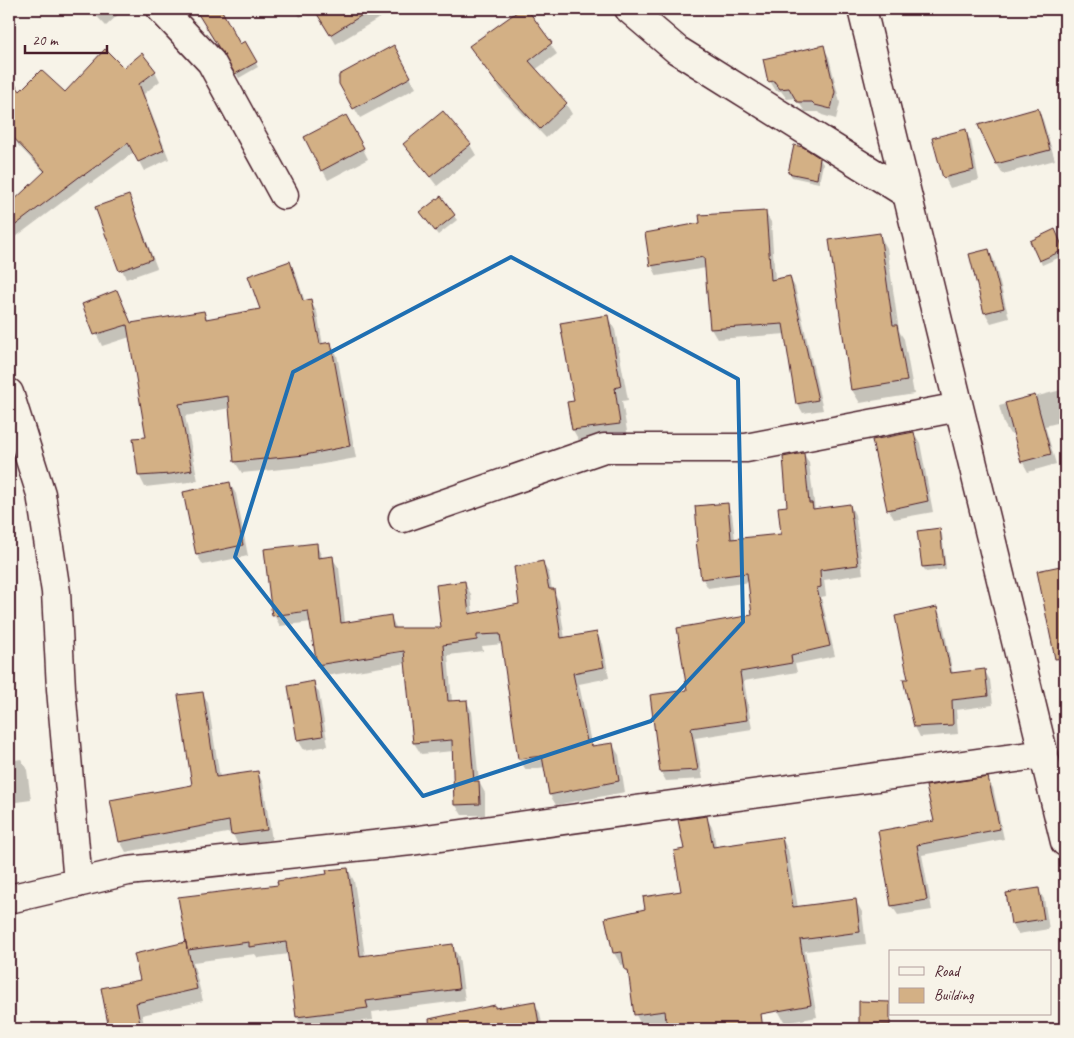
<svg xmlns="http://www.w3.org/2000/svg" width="1074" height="1038" font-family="Caveat,sans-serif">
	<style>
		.shadow { fill: #0003 }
		.building { fill: #d3b085; stroke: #4a1f2b }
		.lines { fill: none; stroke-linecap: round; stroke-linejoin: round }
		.minor-casing { stroke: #4a1f2b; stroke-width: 31 }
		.minor { stroke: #f7f3e8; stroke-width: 28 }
		.marked { fill: none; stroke: #1f6fb2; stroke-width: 4; stroke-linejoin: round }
	</style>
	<rect width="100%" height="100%" fill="#f7f3e8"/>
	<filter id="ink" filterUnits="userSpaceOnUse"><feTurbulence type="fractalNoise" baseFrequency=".02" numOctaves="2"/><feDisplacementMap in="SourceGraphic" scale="10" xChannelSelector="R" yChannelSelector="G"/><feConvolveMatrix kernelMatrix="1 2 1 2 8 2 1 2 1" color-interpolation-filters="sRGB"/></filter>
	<g filter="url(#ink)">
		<path class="shadow" d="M90,9H119L121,12L106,26Z
			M197,9H213L240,45L244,43L258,67L239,78Z
			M295,9H376L381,17L336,44L315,9L300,17Z
			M523,9H526L557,54L535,70L566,104L572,114L546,138L503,93L471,47Z
			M393,47L416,88L360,118L337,77Z
			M823,47L829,57L840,103L836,119L822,115L819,112H805L796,98L787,99L781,91H776L770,81Z
			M124,69L155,71L160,81L144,94L169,159L144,171L134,152L90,184L89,182L9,242V207L45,173L18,145L13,135L16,132L9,125V79L20,93L65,94Z
			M1038,110L1043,120L1055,160L1003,174L997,164Z
			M352,127L368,159L328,180L304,136Z
			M965,131L971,141L979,180L950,188L945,178L934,139Z
			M405,145H470L476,155L437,186Z
			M803,148L820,159L823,164L819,183L792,177L789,172Z
			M129,196L157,268L126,279L97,208Z
			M765,212L771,222L775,280L789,277L795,287L823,410L803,413L797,403L786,334L717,339L711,329L706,268L657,276L652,266L646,234Z
			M421,213L454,216L457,220L438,235Z
			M879,234L887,248L899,331L904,339L914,394L860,403L852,390L831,241Z
			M1057,236L1065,255L1042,265L1040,260Z
			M988,250L994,260L1009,318L991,323L985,313L970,255Z
			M289,262L296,274L305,302L310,301L317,312L323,345L330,343L337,355L356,458L312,466L242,473L235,462L230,408L185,416L198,481L145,487L139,475L147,438L130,337L102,346L83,305L117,292L132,324L204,312L208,320L262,310Z
			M607,316L615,330L628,400L622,401L628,437L581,444L573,430L569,403L576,402Z
			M1065,389V421L1045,426L1056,464L1028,472L1022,461L1015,433L1010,434L1004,424L999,406Z
			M914,433L920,443L933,512L894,519L888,509Z
			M804,454L809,463L815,510L850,505L855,515L863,574L824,580L826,596L821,597L835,656L795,664L797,672L744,681L752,729L695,738L703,779L666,781L661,772L689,691L753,616L750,582L708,588L703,579L727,504L732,514L735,540L782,535Z
			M230,484L236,494L248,556L203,565L197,555L184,493Z
			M939,529L942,534L946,569L926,572L923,567L919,532Z
			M316,544L323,559L332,558L339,568L345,623L390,616L397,629H442L464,583L471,594L473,615L520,605L542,563L549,573L552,590L559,601L565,639L596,633L603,644L609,678L579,684L591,743L593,747L612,744L619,755L625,792L556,805L550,795L545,767L526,770L519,759L503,644L482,646L483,651L448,655L452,702L466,701L472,712L479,782L485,793V815H462L455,804L454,751L421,754L414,743L407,663L325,676L318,665L311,622L280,626L274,615Z
			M1065,567V637L1056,639L1038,572Z
			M936,608L942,618L953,674L984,670L990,680L993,705L956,710L958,734L920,737L915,727L905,681L910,680Z
			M313,683L319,693L328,746L304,750L298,740Z
			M202,693L208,703L220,778L257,772L263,783L272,840L238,845L232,832L126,852L120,841L193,786Z
			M21,759L27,770L31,800L9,803V761Z
			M987,779L993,788L1004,839L922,855L932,910L898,915L892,906L879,832L936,822Z
			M706,817L713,829L716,848L782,838L788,850L798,908L855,900L862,912L866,944L805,951L817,1017L785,1023L748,956L757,1029H669L668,1023L642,1027L636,1015L631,977L625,964L621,965L614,953L607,919L647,910L683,892L685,850Z
			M348,869L354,881L365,956L452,946L459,957L465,1000L372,1012L373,1020L334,1024L335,1029H304L297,1017L289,954L258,958L255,954L193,962L203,1001L142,1015L145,1029H110L102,989L142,981L185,944L279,886L328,876Z
			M1038,889L1044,899L1049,929L1018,934L1012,924Z
			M534,1002L540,1013L543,1029H456L453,1015Z
			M886,1021L890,1029H863Z"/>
		<path class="building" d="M195,9H221L240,44L245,41L257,62L235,74Z
			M314,9H372L330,35Z
			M521,9H527L552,43L529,61L567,103L540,129L498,83L497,84L469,46Z
			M394,45L411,77L353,109L339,84V75Z
			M824,45L835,92L831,109L815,105L812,102H797L789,88L780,89L774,81L768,82L763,59Z
			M105,49L124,68L142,53L156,71L139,84L164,150L138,162L128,143L84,175L83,174L9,230V205L45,171L9,133V77L20,91L41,70L65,92Z
			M1038,108L1050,150L996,164L978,125Z
			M443,111L471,144L430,177L403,144Z
			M346,115L364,148L321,171L304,137Z
			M966,129L974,170L943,178L932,138Z
			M794,145L803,147L820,158L817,179L788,173Z
			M129,195L152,259L119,271L95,207Z
			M441,196L455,215L435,231L420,212Z
			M766,211L771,280L790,276L818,400L796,404L783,324L710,329L704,257L650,266L645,233L700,223L699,215Z
			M1055,229L1064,250L1039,261L1030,241Z
			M880,233L893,325H897L907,381L851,390L829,240Z
			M989,249L1004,308L984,313L969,254Z
			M290,261L303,301L311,299L320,344L331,342L350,446L305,455L234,462L228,396L179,404L192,470L171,474L138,476L133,438L146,437L127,325L94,335L82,304L117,290L131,323L204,311L206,319L260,309L248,276Z
			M608,315L621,386L615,388L620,424L572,430L567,402L574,401L560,323Z
			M1035,395L1051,454L1021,462L1005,403Z
			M914,432L928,501L887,510L872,440Z
			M804,453L809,503H812L813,509L850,504L858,565L820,570L821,587L817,588L830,646L791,655L792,663L740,672L747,720L691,728L698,770L660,772L650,695L687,690L677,628L752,615L747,573L701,579L696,541H698L695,506L728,503L731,539L781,534L778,507L787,506L783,457Z
			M230,482L243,545L196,555L183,492Z
			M940,528L944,565L922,567L917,531Z
			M317,543L318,558L333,556L341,623L391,615L393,628H441L436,585L465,581L469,614L519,604L514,567L543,561L549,589H554L561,638L597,632L604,667L573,673L587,741L590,740L592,746L613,743L619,781L549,795L542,756L518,759L500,634L477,635V640L443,645L448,701L467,700L474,781H479L480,804L454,805L452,740L413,743L404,651L317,665L308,611L272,616L264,549Z
			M1065,565V658L1055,659L1037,571Z
			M937,607L951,673L985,669L988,696L952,700L953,725L914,727L903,679H908L895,616Z
			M314,681L323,736L297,740L288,686Z
			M203,692L216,777L258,771L267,830L231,835L229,821L119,842L110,800L192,785L178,695Z
			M988,777L1000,829L917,845L927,900L891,906L878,831L934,821L926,786Z
			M707,816L713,847L782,837L793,907L856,899L860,932L800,940L811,1005L761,1014L763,1029H667L665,1011L634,1015L628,970H625L622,952L613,953L605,918L645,909L643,897L681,891L674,851L684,849L678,820Z
			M348,868L360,956L453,944L459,989L366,1001L368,1008L296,1017L286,942L249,947V942L188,950L197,989L136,1003L141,1029H109L101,988L140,980L134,954L186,942L187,949L178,897L278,885L277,881L327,874L326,870Z
			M1039,888L1044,919L1011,924L1006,893Z
			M535,1001L540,1029H430L429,1019L495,1005V1008Z
			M859,1001L890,1002V1025H859Z"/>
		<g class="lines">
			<defs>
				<path id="minor" d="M161,9L211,62L284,195
					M629,9L677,50L907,194
					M862,9L1065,842
					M9,393L41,494L56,592L61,689L78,883
					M403,518L604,448H746L959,407
					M9,899L128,871L411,841L1044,754"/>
			</defs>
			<use href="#minor" class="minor-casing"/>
			<use href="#minor" class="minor"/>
		</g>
	</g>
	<path class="marked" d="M511,257L738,379L743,622L651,721L423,796L235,557L293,372Z"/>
	<rect width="1074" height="1038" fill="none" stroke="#f7f3e8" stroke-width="30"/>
	<rect x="15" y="15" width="1044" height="1008" fill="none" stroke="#4a1f2b" stroke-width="2" filter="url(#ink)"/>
	<rect x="889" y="950" width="162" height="65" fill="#f7f3e8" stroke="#b29e9c"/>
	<rect x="899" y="967" width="25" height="8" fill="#f7f3e8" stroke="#b29e9c"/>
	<text x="934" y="976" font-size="15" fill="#4a1f2b">Road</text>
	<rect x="899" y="988" width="25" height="15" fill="#d3b085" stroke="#b29e9c"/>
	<text x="934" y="1000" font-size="15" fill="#4a1f2b">Building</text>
	<path d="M25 45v8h82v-8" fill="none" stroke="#4a1f2b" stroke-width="2.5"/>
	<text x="32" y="45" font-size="15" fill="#4a1f2b" stroke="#f7f3e8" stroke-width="4" paint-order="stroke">20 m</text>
</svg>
